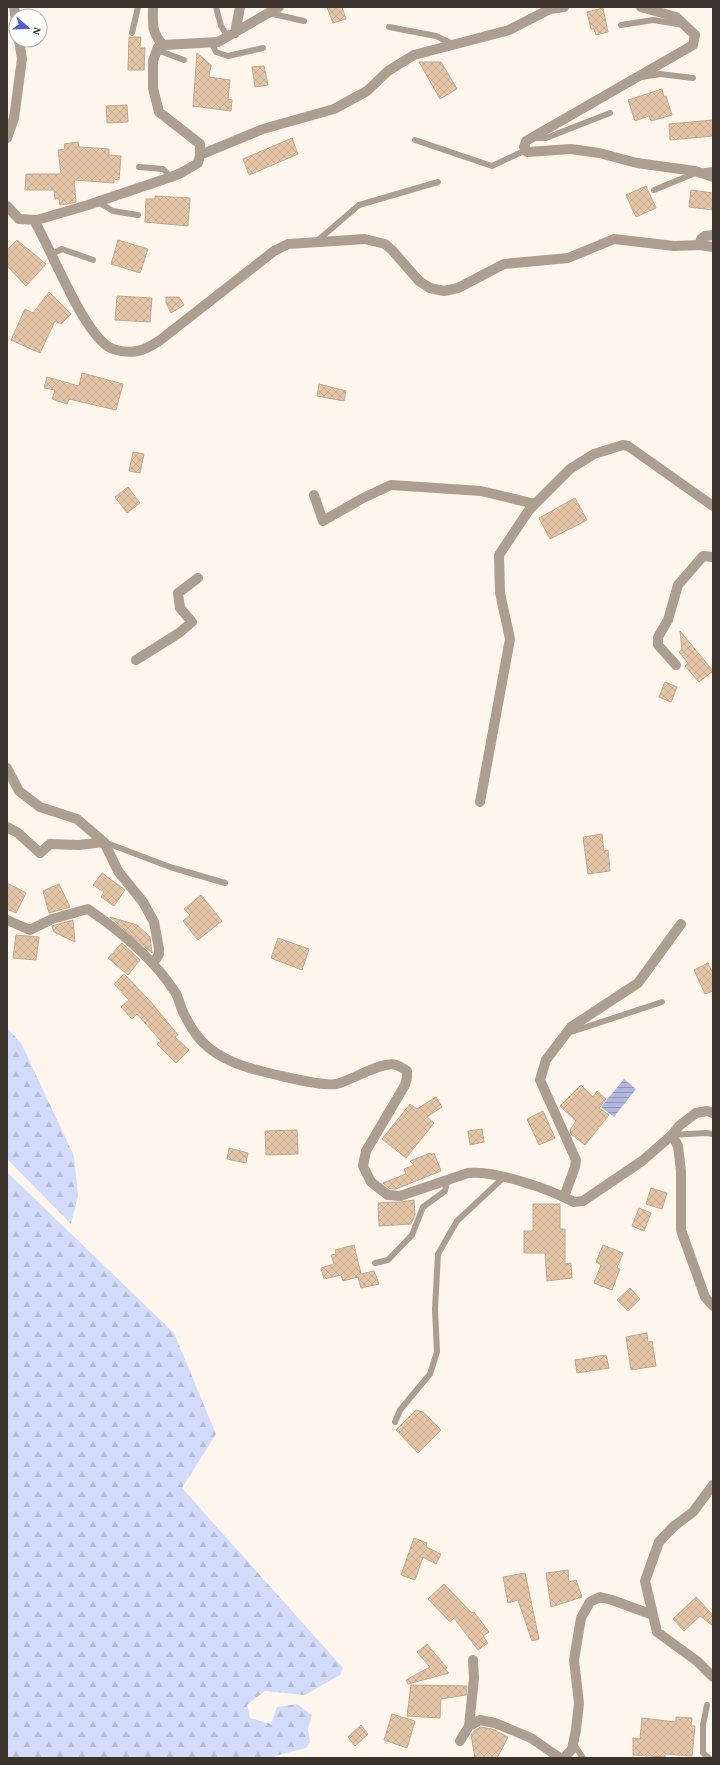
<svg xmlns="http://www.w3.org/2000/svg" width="720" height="1765" font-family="'Crimson Pro',serif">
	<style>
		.forest { fill: url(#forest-firs) }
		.water { fill: url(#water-rules) }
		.building { fill: url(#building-cross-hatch); stroke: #bca995 }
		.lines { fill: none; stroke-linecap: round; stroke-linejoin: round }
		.lane { stroke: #ac9f92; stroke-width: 6 }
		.street { stroke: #ac9f92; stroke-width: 10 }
	</style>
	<defs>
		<pattern id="forest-firs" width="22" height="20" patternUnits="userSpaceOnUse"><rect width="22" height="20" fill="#d3dbfa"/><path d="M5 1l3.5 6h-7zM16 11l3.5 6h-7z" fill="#b6bdd6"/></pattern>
		<pattern id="water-rules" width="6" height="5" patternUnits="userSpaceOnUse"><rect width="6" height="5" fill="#b0b8de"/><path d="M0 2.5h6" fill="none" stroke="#9096b4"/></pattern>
		<pattern id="building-cross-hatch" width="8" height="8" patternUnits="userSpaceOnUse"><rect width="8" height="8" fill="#e4c6a6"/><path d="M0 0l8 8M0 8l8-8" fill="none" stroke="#c4ab8f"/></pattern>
	</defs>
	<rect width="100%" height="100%" fill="#fef6ed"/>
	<path class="forest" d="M7,1028L21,1043L74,1156L78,1196L71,1224L7,1159Z
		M7,1172L174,1333L216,1434L182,1488L343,1668L340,1675L305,1695L265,1691L247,1705L250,1718L271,1724L277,1707L297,1704L312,1715L308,1729L310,1742L306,1748L275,1756V1758H7Z"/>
	<path class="water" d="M624,1079L636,1089L614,1117L601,1107Z"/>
	<path class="building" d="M327,7H342L346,19L333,23Z
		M603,8L608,32L596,35L594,29H591L587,12Z
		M129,37H141L140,48H145L144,70H128Z
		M197,53L211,65L209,77L230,80L228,99L232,100L231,111L193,106Z
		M419,62H441L457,89L440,99Z
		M264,66L268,85L255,87L252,67Z
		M662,89L664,97L666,96L672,115L651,121L649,116L635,121L628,100Z
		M127,105L128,122L107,123L106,106Z
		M713,120V136L670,140L669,124Z
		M292,138L298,154L249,175L243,159Z
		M78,142L79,147L109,149V155L121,156L119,180L114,179V183L74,180L76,202L68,204L60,205L59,199H55L54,190H25L26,174H61L58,150L65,149L64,144Z
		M646,186L656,208L636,217L626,195Z
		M691,190L713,193V210L689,207Z
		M155,196L190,198L188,226L145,222L146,199H155Z
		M17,240L46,264L26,286L7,266V250Z
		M118,240L148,249L140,273L111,264Z
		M49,292L71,314L61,324L55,321L40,353L11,340L25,309L33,313Z
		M117,296L152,298L150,322L115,320Z
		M166,297H179L184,305L171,313L166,303Z
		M82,373L123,384L116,410L69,399L67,404L52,399L55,390L44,388L47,377L79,386Z
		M319,384L346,391L344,401L317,396Z
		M133,452L144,454L140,473L129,471Z
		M128,487L140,503L127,513L115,497Z
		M575,498L587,520L550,539L539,518Z
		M680,631L713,671L699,682L685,666L688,663L679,652L682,650Z
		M665,682L677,687L671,702L659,697Z
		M602,834L604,851L608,850L610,871L588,874L583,837Z
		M102,873L125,890L114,906L101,897L104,892L93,885Z
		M7,883L26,893L16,913L7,909Z
		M59,884L70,907L49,913L43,891Z
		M201,895L222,921L198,940L183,921L190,915L184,909Z
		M110,917L137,925L150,937L152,953Z
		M73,920L75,942L54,932L52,926Z
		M16,935L39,937L36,960L13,958Z
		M278,938L309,949L302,970L271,958Z
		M122,943L140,960L128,975L108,958Z
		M708,963L713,974V991L705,994L694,970Z
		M124,974L150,1001L178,1035L175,1037L189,1050L176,1063L157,1044L161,1041L137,1014L132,1019L121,1007L129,1000L114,984Z
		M581,1085L593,1097L597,1091L606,1099L599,1108L609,1115L585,1145L571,1134L570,1130L576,1121L560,1106Z
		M436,1097L442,1107L427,1117L434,1123L406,1158L382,1139L410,1104L417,1109Z
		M543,1111L555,1138L539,1145L527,1119Z
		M482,1129L484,1142L470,1145L468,1131Z
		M297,1130L298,1154L266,1155L265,1131Z
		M229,1148L248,1153L246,1163L227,1159Z
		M430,1153L431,1155L434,1153L441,1171L396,1189H390L383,1183L406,1174L404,1169L414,1165L410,1161Z
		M651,1188L667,1193L662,1209L646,1204Z
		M414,1200L415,1215L411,1224L379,1226L378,1203L400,1202Z
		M533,1204H560V1229H565V1264L571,1263L572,1278L547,1281L545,1253H524V1231H533Z
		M639,1208L651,1213L644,1231L632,1226Z
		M354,1245L361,1274L374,1271L379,1284L361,1288L358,1277L343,1281L341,1275L324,1279L321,1268L334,1264L331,1255L336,1254L335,1250Z
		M603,1245L623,1253L617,1268L620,1269L612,1290L594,1283L601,1265L596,1262Z
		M630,1288L640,1299L628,1311L617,1300Z
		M647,1333L648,1342L652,1341L656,1366L631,1370L626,1337Z
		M606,1355L609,1368L577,1373L575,1360Z
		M416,1410L423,1412L441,1430L418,1453L396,1430Z
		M414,1538L427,1543L426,1547L441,1554L436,1564L423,1557L415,1580L401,1575Z
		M568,1570L569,1582L576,1580L582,1597L551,1607L546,1573Z
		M525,1573L539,1639L532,1641L518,1600L508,1603L503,1577Z
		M444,1584L472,1613L474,1612L489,1632L483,1636L488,1643L478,1650L454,1618L450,1622L428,1599Z
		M696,1597L713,1615V1626L700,1616L684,1631L673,1619Z
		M427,1644L447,1668L445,1669L449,1673L408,1684L406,1680L430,1667L417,1652Z
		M411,1685L467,1686L466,1695L441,1699L440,1718L407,1716Z
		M392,1714L415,1721L407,1748L384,1740Z
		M676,1717L692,1718L691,1726H695L692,1756L665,1754V1757L633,1755V1738L640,1739L642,1718L676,1722Z
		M361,1725L368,1734L355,1746L348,1737Z
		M481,1727L492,1729L508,1737L497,1758H475L471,1735L474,1731Z"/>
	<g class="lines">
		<path class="lane" d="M216,7L221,26L228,37
			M269,13L304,21
			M621,25L653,20L684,25
			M389,27L436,36L453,44
			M132,33L138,7
			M211,42L216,52L228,56L263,48
			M157,50L184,60
			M642,77L660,74L693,78
			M534,138H546L610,113
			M415,140L492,166L526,150
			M139,167L163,169L171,177
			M654,190L698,172L713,170
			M98,202L113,211L138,215
			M317,241L359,205L438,182
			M52,254L62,249L93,260
			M104,842L170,867L225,883
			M568,1033L662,1002
			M672,1135L706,1133L713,1134
			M375,1263L388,1260L412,1235L423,1207L445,1191L447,1181
			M395,1422L400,1410L430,1374L437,1352L435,1309L438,1254L457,1221L503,1178
			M707,1705L703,1725V1753L709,1758
			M573,1743L583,1758"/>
		<path class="street" d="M14,7L16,20
			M153,7C153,24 151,32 163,45
			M279,7L218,42L163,45L158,47L153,61V88L159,112L200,144V155L198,163L181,173L171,177L88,205L37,220L36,224C52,251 86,340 113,349C132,355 144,351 159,341L274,251L288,244L365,239L385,244L392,250L419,281L430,288L444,291L458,288L504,264L568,258L614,239L674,246L700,245L713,247
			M641,7L676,17L695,35L693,45L526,141L524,147L527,152L571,149L599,153L637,163L695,171L713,177
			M235,33L240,7
			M7,138L14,118L22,59L19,40
			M200,155L263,129L334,109L367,91L388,71L414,55L509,30L550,9L564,7
			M7,206L19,219L37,220
			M700,245L701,239L705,236L713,235
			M314,495L323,521L363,498L391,485L481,491L535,504
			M136,660L179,633L192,622L180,608L178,593L198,578
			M676,665L658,645V637L668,620L678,585L703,556L713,557
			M7,768L19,791L40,807L77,819L104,842L118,871L143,902L154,922L159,949V954L153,964
			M480,802L510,639L500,593L499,555L529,510L570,469L594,454L623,445L628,446L713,506
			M7,827L18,833L40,853L50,844L79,845L104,842
			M7,920L30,930L52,919L88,909C120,931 154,959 175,992C179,998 180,1006 183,1012C195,1037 207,1051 233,1062C248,1069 321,1087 336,1084C351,1081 383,1060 396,1065C400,1066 404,1069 407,1071V1078L405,1085L366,1151L363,1166L371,1182L388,1195L400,1196L468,1173C495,1170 549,1189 574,1202L583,1201L642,1161L672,1135L679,1126L696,1113L707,1111L713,1113
			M672,1135L678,1146L681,1171V1230L705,1297L713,1306
			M564,1197L575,1167L576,1160L540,1080L546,1060L571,1027L638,983L681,924
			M713,1485L693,1512L673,1527L659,1542L645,1581L657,1632L697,1661L713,1677
			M469,1726L474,1678L473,1660
			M460,1741L469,1726L480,1720L495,1723L531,1738L560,1758
			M564,1758L572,1749L576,1730L579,1703L574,1660L581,1618L590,1602L600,1597L612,1600L653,1615"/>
	</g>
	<rect width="720" height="1765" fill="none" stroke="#3c342c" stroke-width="16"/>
	<g transform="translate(28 28) rotate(110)"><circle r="19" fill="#ffffff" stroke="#b1aeab"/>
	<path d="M0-3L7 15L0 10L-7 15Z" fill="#555ed5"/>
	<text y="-6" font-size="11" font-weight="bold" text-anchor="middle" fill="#3c342c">N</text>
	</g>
</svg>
